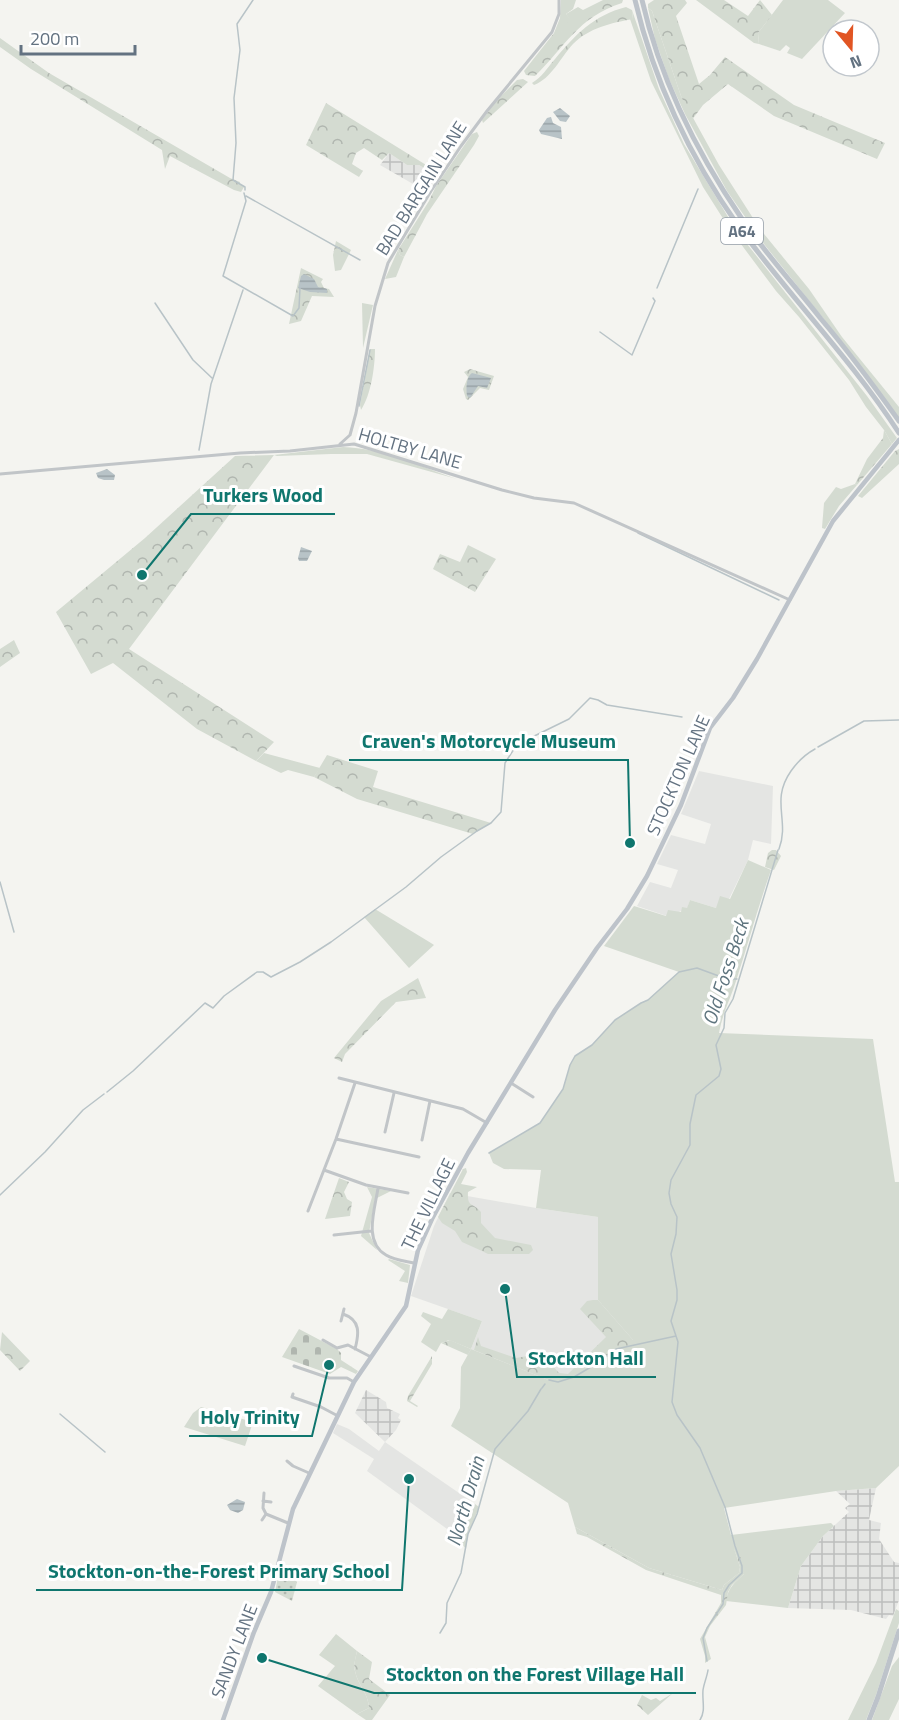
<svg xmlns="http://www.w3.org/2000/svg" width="899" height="1720" font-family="'Titillium Web',sans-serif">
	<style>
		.built { fill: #e4e5e3 }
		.industrial { fill: url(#industrial-grid) }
		.grass { fill: #d4dbd1 }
		.forest { fill: url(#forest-crowns) }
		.cemetery { fill: url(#cemetery-stones) }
		.garden { fill: url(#garden-dots) }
		.water { fill: url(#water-rules) }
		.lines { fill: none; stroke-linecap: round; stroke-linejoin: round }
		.stream { stroke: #b8c3c7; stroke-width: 1.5 }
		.street { stroke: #c1c5c8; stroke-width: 3 }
		.secondary { stroke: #bdc3ca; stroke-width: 4.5 }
		.highway { stroke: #bdc3ca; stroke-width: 5 }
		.labels { text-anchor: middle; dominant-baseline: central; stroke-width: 6; stroke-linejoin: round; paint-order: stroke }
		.shield { fill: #fff; stroke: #929ca7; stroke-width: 1.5 }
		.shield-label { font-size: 16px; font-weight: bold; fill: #637281 }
		.street-label { font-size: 18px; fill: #637281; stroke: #fff }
		.water-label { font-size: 20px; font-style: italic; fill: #5f757f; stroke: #fff }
		.leader { fill: none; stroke: #0f766e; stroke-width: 2 }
		.callout-dot { fill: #0f766e; stroke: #fff; stroke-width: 2 }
		.callout-label { font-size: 20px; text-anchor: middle; font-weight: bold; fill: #0f766e; stroke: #fff; stroke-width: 6; stroke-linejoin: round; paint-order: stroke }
	</style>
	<defs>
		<pattern id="industrial-grid" width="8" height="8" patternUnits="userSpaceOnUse" patternTransform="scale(1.5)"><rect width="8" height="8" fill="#e4e5e3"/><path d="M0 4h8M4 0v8" fill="none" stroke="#bcbebd"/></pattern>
		<pattern id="forest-crowns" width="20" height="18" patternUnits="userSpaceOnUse" patternTransform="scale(1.5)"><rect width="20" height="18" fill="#d4dbd1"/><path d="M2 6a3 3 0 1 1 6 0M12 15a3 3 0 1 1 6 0" fill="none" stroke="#b0b6af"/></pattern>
		<pattern id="cemetery-stones" width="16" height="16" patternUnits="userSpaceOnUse" patternTransform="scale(1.5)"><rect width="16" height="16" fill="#d4dbd1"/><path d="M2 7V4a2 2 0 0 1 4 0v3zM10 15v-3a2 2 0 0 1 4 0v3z" fill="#b0b6af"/></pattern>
		<pattern id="garden-dots" width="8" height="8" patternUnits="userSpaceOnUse" patternTransform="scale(1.5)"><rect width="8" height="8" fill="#d4dbd1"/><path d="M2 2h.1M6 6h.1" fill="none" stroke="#b0b6af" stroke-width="1.8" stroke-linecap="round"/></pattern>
		<pattern id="water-rules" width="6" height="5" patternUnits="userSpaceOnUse" patternTransform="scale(1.5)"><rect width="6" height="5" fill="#b8c3c7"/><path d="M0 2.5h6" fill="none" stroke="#99a3a7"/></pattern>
	</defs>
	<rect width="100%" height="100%" fill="#f4f4f0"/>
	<path class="built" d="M699,771L773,786L771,844L753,840L748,860L729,899L716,908L690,900L687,909L667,916L637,906L650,882L671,888L678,870L657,864L671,835L705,844L711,824L681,814Z
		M450,1193L536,1208L598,1217V1300L633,1340L581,1373L551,1381L471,1349L482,1321L411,1296L434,1226Z
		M337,1424L349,1429L379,1451L385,1442L475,1504L454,1534L367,1471L374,1459L333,1433Z"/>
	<path class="industrial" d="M389,153L407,165H419L429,171L431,168L439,173L427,192L380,165Z
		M366,1390L386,1402L387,1408L400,1414L398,1418L401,1420L396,1430L385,1442L355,1413Z
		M876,1488L869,1520L881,1523L879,1539L894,1562L899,1563V1600L893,1616L889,1615L886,1619L851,1610L788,1608L801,1566L823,1536L849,1512L845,1508L850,1504L836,1491Z"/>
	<path class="grass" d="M561,0H576L573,9L566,14L571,20L560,34L554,33L560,18Z
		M783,0H828L845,13L802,59L787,53L790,48L786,45L780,51L759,44L758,33Z
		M648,8L652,11L681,96L719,165L760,229L809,289L842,337L899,407V419L838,337L764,244L727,191L685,114L669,79L655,39Z
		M632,10L659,89L684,144L736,230L867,396L897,438L892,444L884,430L866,407L849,380L799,317L776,291L729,228L703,187L651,81L630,19H633Z
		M398,250L400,255L404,257L396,277L385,279Z
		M362,303L373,305L363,348Z
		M343,447C382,448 421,467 457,479L367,454H331L277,456L274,455Z
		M855,484L857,485L839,506L825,529L822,528L824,503L836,487L841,489Z
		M264,753L320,768L314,777L288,770L281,773L256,761Z
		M748,860L771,870C758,907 748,944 736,981C730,1000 723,1012 719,1033L873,1039L895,1182H899V1466L876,1488L836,1491L724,1508L731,1535L831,1523L834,1526L823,1536L801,1566L788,1608L726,1601C728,1588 734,1583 744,1574L734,1548L740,1567L739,1573L724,1585L722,1590L649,1568L575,1527L568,1503L451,1426L460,1408L461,1367L471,1349L449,1340L441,1343L436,1352L421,1342L431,1324L421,1316L423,1312L442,1319L448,1309L482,1321L471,1349L551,1381L581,1373L615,1351L632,1344L633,1340L598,1300V1217L536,1208L541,1170L504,1169L493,1163L489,1153L540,1123L563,1089L570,1065L575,1056L592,1045L615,1020L641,1003L648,1000L679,972L604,946L634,906L666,916L668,910L681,912L682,907L687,908L690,900L716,908L720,896L730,899Z
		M375,909L431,943L434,945L409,968L364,917Z
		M367,1187L391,1191L375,1199L369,1233L377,1250L361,1236L372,1197Z
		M389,1259L410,1265L408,1283L399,1281L405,1271L388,1260Z
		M201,1407L253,1422L245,1446L184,1427L193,1413Z
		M475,1504L479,1507L468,1534L466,1549L454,1534Z
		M896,1609L899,1611V1623L876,1695L866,1720H848L876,1663Z
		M336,1634L357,1651C356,1657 353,1665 355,1671C358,1686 368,1692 369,1708L357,1714L318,1686L335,1666L319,1655Z
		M899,1657V1699L889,1720H872L892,1666Z"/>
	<path class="forest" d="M603,0H623L622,3C578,17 565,47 535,76L526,75L524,71L554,33H560L570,20L566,14L578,7L583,10Z
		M654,0H685L687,3L676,16L699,84L710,75L725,57L794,105L885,143L877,159L774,116L728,84L703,105L692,120L681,96L652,11L648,8V4Z
		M696,0H724L748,16L760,0L772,15L758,33L759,44L754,43Z
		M626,7L632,10L633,19C611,23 589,28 573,44C561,57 551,79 534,85L532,83C542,77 547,68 555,59C575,35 594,15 626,7Z
		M0,38L49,73L230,178L240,182V184L244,187L241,192L234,190L170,156L165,169L162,150L31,69L0,47Z
		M523,79L528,82L483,123L482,120L496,101L517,80Z
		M326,103L431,168L429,171L419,165H407L389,153L382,160L364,148L356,153L352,164L363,171L359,177L306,145Z
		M477,132L479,136L474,145L427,214L404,257L400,255L398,250L429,201L436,186L472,134Z
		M336,241L351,250L341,270L335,271L333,255Z
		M301,268L323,279L321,282L324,288L329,289L334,297L312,296L301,321L289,324Z
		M370,349H375C375,367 371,395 361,410L360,405Z
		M470,369L494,376L489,390L480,388L468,400L466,399L463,389L468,377L464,372Z
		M884,430L892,444L857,485L855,484L867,459L883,438Z
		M899,449V464L862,498L858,496L895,451Z
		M274,455L129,649L274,742L256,761L197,729L113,663L91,674L56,612L145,538L235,456Z
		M468,545L496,559L475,592L433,569L440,554L460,562Z
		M14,640L20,653L0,667V649Z
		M327,755L378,771L373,787L491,823L473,834L357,799L314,777Z
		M772,850H776L781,856L774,870L765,867L768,853Z
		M418,978L426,998L396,1002L345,1054L342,1062L334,1058L381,1001Z
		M466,1168L467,1172L461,1184L477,1187L468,1192C467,1208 473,1202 481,1212V1223L495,1238L531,1245L533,1250L529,1254H488L482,1251L462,1242L455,1231L442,1223L438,1217L463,1169Z
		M339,1178L349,1182L344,1192L347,1199L352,1202L350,1216L325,1219Z
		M593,1300H598L633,1340V1345L615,1351L581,1373L564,1379L551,1381L474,1350L478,1337L481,1346L516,1358L527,1356L528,1352L536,1355L538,1357H545L559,1373L568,1374L606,1337L580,1309L587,1301Z
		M2,1332L30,1361L20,1371L0,1350Z
		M450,1340L471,1349L468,1355L441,1343Z
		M432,1356V1364L410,1401L418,1406L417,1407L407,1401L408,1396Z
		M575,1527L649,1568L722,1590L724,1585L739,1573L740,1567L733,1544L743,1562L744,1574L732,1585L728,1592L726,1605L710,1626L705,1637L711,1659L705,1663V1656L700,1639L721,1603V1595L646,1570L587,1537L577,1534Z
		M357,1651L372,1662L369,1679L390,1695L372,1720H366L357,1714L369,1708C368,1692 358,1686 355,1671C353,1664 356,1657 357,1651Z
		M673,1693L648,1715L637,1705L642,1695L651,1700L656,1698L660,1701Z"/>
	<path class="cemetery" d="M299,1329L337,1349L341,1353V1360L358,1371L356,1374L341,1367L330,1374L282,1357Z"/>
	<path class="garden" d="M279,1572L297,1582L292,1601L275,1592Z"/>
	<path class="water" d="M560,108L570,116L566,122L560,121L553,112Z
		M551,117L553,123L561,127L562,139L541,134L539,130L547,118Z
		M304,274L314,279L318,287L327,289V293L310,292L298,288L301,276Z
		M472,373L491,378L487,388L478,386L470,398L467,396C466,389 466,377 472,373Z
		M107,469L115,475L114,480H104L98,478L96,473Z
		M301,547L312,551L307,561H299L298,558Z
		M237,1499L245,1502L243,1510L238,1513L230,1510L227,1505Z
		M210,1568L223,1570L226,1578C219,1581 214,1579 208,1573Z"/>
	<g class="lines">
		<path class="stream" d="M245,190V187L233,180L236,143L234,98L240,50L237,24L253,0
			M244,193L246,201L223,276L293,316L299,308L300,288
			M246,196L360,260
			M657,288L698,189
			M155,303L193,360L212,378
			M600,332L632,355L655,301L653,298
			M359,406L370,350
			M199,450L211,384L243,290
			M638,533L779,600
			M818,747L864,721L899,720
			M779,849C790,820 770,801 791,771C798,761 804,755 815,749
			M0,882L14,932
			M107,1092L133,1071L205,1003L213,1008L224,996L257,972H263L271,977L300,962L331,942L406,887L441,857L477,831L491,823L501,812L505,763L514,749L518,744L569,719L590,698L598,700L607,705L682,717
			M489,1153L540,1123L563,1089L570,1065L575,1056L592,1045L615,1020L641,1003L648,1000L679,972L697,968L727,979H737
			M0,1195L45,1152L83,1110L104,1094
			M549,1380L558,1382L574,1377L601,1361L616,1349L676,1336
			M542,1388L545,1384
			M60,1414L105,1452
			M440,1633L446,1623L447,1603L461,1573L468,1534L477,1514L495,1449L528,1411L541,1389
			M707,1661L703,1638L707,1628L723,1604L724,1593L729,1585L742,1573V1566L735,1546L725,1507L700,1448L677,1415L672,1402L678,1342L671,1321L677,1300V1290L671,1254L676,1234L677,1217L671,1204L669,1193L671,1180L690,1145V1124L696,1095L719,1076L721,1069L716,1045L724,1028L725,1013L733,999L778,850
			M700,1720C706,1710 702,1702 703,1690C704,1683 707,1677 708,1670"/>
		<path class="street" d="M340,444L350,435L356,413L375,306L388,263L431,191L461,146L487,111L552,32L559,14V0
			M0,474L240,453L290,451L354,444L502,490L534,498L574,503L790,600
			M339,1078L463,1109L487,1123
			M511,1083L533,1097
			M385,1132L394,1093
			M336,1139L419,1157
			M422,1140L430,1101
			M324,1170L366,1185L408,1193
			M378,1188C375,1209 363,1242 386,1255C394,1260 405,1261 414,1263
			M308,1211L336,1139L355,1083
			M334,1235L371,1231
			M343,1314C361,1320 359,1334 355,1349
			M341,1321L344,1309
			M323,1340L337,1348L348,1345L371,1357
			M294,1366L329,1378H347L354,1382
			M293,1394L292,1397L321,1407L338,1416
			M287,1461L293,1466L309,1473
			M264,1493L263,1508L266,1514L288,1523
			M263,1501L271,1502
			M262,1520L266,1514"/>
		<path class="secondary" d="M223,1720L254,1632L271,1592L293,1509L354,1382L406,1306L418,1250L432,1219L468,1153L555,1010L597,948L627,909L647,876L681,805L710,728L733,698L757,659L833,521L899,440"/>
		<path class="highway" d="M635,0C654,81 691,159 739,227C790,297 852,360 899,433
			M642,0C660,79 697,153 742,219C766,254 795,286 821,319C849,352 874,386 899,421
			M869,1720L878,1697L899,1631"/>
	</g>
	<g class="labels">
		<rect class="shield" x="721" y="218" width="42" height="26" rx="4.5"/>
		<g class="shield-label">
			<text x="742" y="231">A64</text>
		</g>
		<g class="street-label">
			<text transform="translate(421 188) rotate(-58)">BAD BARGAIN LANE</text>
			<text transform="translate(410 448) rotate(16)">HOLTBY LANE</text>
			<text transform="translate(678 775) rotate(-66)">STOCKTON LANE</text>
			<text transform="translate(428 1204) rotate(-64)">THE VILLAGE</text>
			<text transform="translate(234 1651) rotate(-69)">SANDY LANE</text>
		</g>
		<g class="water-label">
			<text transform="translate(725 972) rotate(-72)">Old Foss Beck</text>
			<text transform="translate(465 1501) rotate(-74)">North Drain</text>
		</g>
	</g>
	<path class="leader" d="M142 575L191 514H335M630 843L628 760H349M505 1289L517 1377H656M329 1365L312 1436H189M409 1479L402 1590H36M262 1658L374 1693H696"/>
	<g class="callout-dot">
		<circle cx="142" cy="575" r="6"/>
		<circle cx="630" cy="843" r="6"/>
		<circle cx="505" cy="1289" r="6"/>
		<circle cx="329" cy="1365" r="6"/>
		<circle cx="409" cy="1479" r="6"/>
		<circle cx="262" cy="1658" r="6"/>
	</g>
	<g class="callout-label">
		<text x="263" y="502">Turkers Wood</text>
		<text x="489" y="748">Craven's Motorcycle Museum</text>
		<text x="586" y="1365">Stockton Hall</text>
		<text x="250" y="1424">Holy Trinity</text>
		<text x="219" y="1578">Stockton-on-the-Forest Primary School</text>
		<text x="535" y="1681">Stockton on the Forest Village Hall</text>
	</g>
	<g transform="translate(851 48) rotate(161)"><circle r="28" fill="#ffffff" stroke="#c1c7cd" stroke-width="1.5"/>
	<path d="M0-4.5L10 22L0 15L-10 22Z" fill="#e15523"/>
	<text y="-9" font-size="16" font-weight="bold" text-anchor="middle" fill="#637281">N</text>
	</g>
	<path d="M21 45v9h114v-9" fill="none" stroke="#637281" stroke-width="3"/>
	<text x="30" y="45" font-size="18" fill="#637281" stroke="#ffffff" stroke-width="4.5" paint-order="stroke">200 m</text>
</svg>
